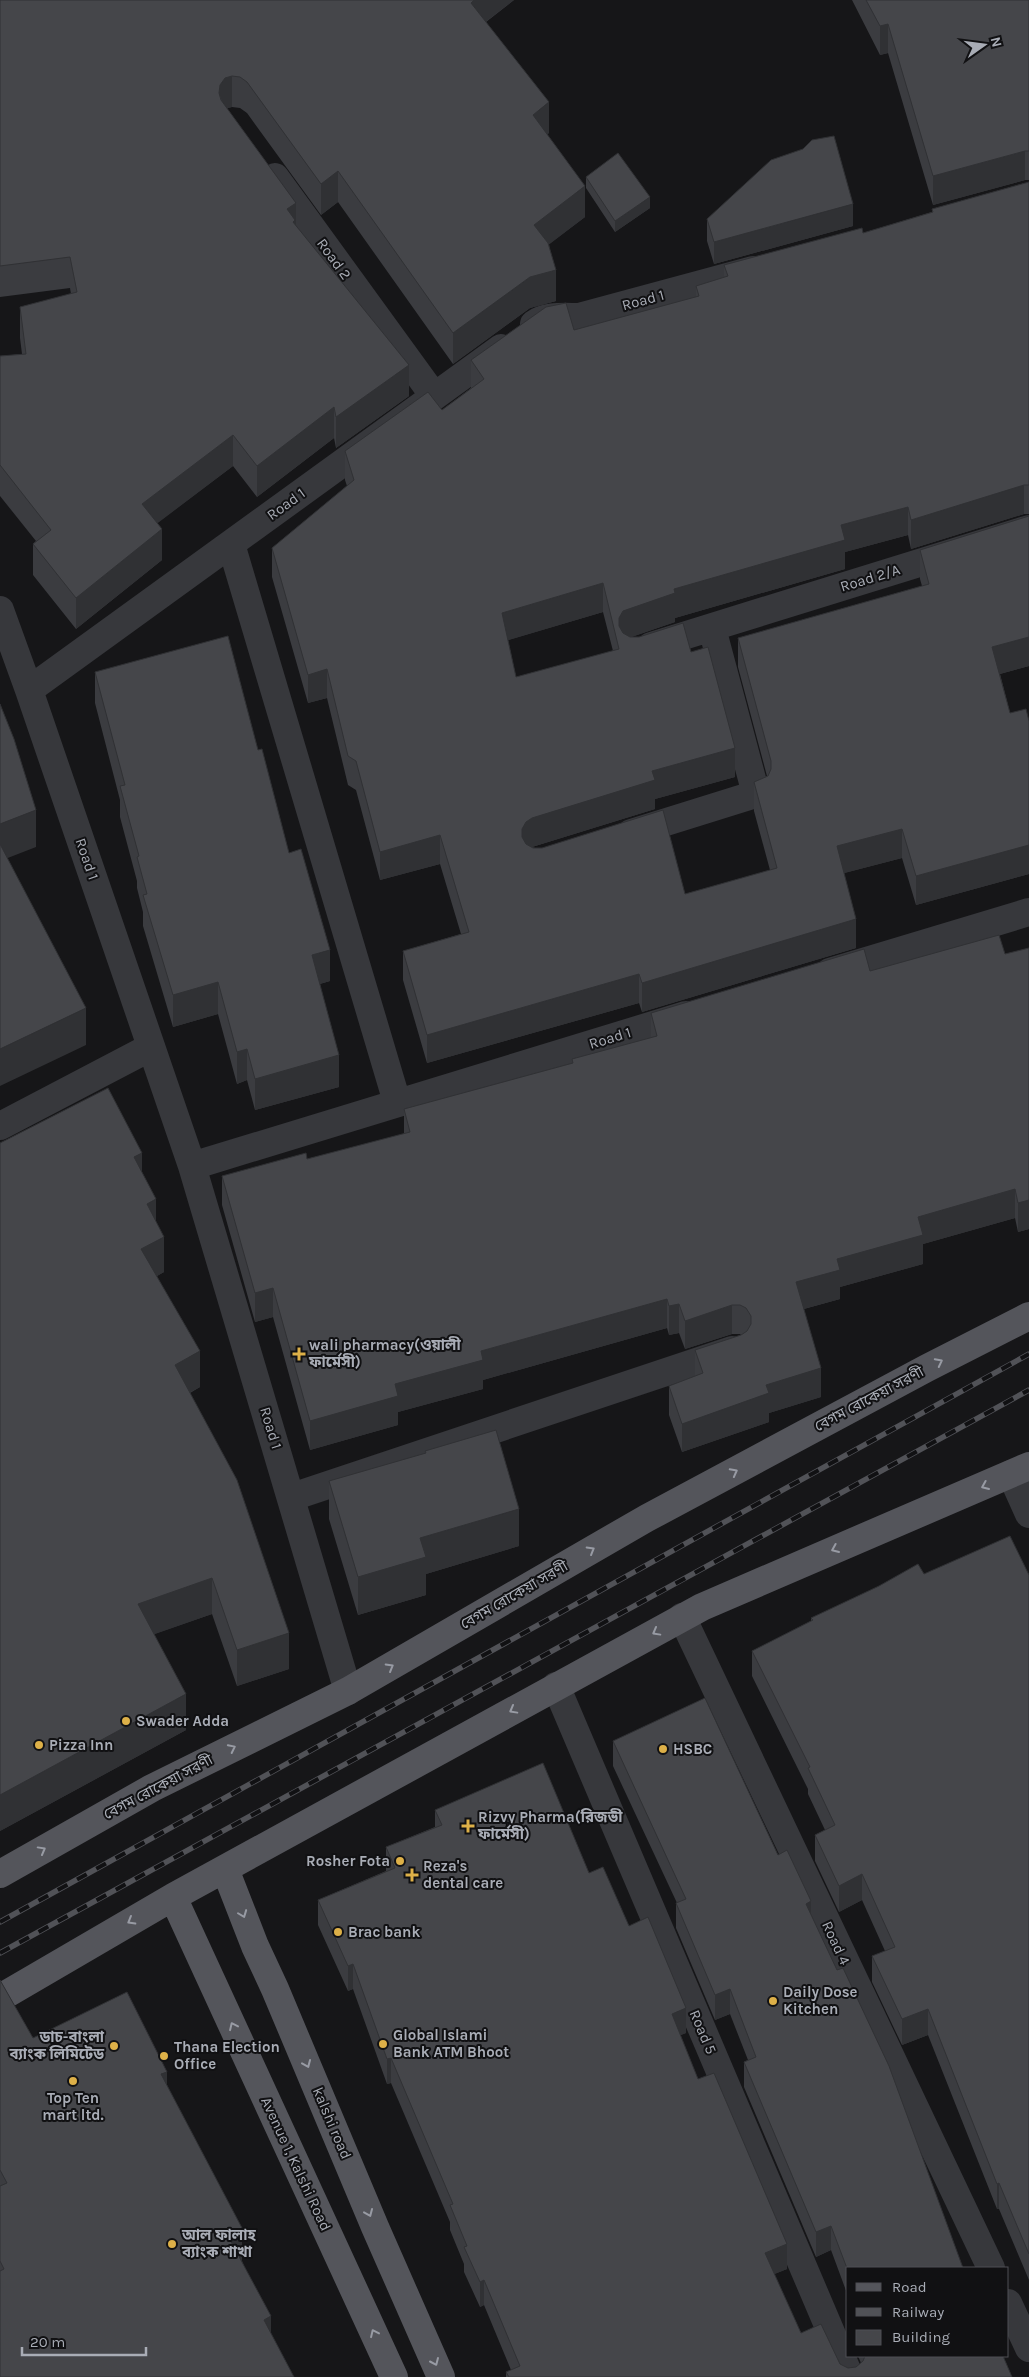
<svg xmlns="http://www.w3.org/2000/svg" width="1029" height="2377" font-family="Karla,'Noto Sans Bengali',sans-serif">
	<style>
		.lines { fill: none; stroke-linecap: round; stroke-linejoin: round }
		.minor { stroke: #37383c; stroke-width: 28 }
		.major { stroke: #54555b; stroke-width: 28 }
		.rail-casing { stroke: #515257; stroke-width: 5.5 }
		.rail { stroke: #111113; stroke-width: 4; stroke-dasharray: 11; stroke-linecap: butt }
		.wall { fill: #3b3c40; fill-rule: evenodd }
		.shaded-wall { fill: #303134 }
		.building { fill: #45464a; stroke: #303134; fill-rule: evenodd }
		.oneway { stroke: #989ba4 }
		.poi-dot { fill: #ddb048; stroke: #111113; stroke-width: 2 }
		.labels { text-anchor: middle; dominant-baseline: central; stroke-width: 4; stroke-linejoin: round; paint-order: stroke }
		.street-label { font-size: 15px; fill: #a9adb6; stroke: #111113 }
		.poi-label { font-size: 15px; font-weight: bold; fill: #a9adb6; stroke: #111113; text-anchor: start }
	</style>
	<rect width="100%" height="100%" fill="#161618"/>
	<g class="lines">
		<path class="minor" d="M275,177L434,396
			M534,324C546,315 564,317 579,317L753,270
			M231,544L397,1102
			M0,610L29,690
			M651,646L1029,529
			M631,833L756,794L712,628
			M830,972L1029,912
			M0,1126L151,1047
			M192,1166L686,1015
			M1011,1474L1029,1514
			M292,1497L732,1350
			M682,1617L991,2268
			M556,1686L850,2377
			M348,1691L192,1166L29,690L501,348
			M1008,2303L1029,2348"/>
		<path class="major" d="M225,1869L255,1946L275,1989L375,2227L441,2377
			M0,1874L152,1788L348,1691L647,1518L927,1368L1029,1316
			M173,1897L394,2377
			M0,1998L173,1897L702,1607L1029,1466"/>
		<defs>
			<path id="rail" d="M0,1922L1029,1354
				M0,1953L1029,1390"/>
		</defs>
		<use href="#rail" class="rail-casing"/>
		<use href="#rail" class="rail"/>
	</g>
	<path class="wall" d="M0,0H514L486,22L549,133L547,134L585,217L549,244L556,301L530,308L453,364L338,202L321,215L247,113L240,108L232,107L227,108L296,226L409,396L336,448L334,438L257,497L233,466L157,523L162,560L76,629L33,575V544L36,541L0,496V356L22,354L20,338V307L71,294L70,288L0,297Z
		M852,0H1029V180H1025L933,205L888,53L880,55Z
		M586,177L650,208L615,232L586,188Z
		M1029,182V514H1024L911,549L908,535L845,552V569L675,618V622L631,637L691,652L735,777L655,799V809L532,847L685,894L770,870L754,811V782L767,776L738,667V638L922,586L920,579V550L1029,516V666L1000,674L1010,713L1029,721V874L916,905L902,858L844,873L856,948L642,1012L639,1003L427,1063L403,980V951L461,934L440,864L380,880L356,790L348,785L327,698L308,703L272,577V548L347,486L345,480V451L442,410L471,388V360L574,330L696,297V286L724,278V265L863,233L932,212V209ZM603,612L613,651L516,677L508,640Z
		M707,219L853,226L714,264L707,241Z
		M95,672L258,750L289,853L330,981L320,984L339,1087L255,1110L247,1080L237,1084L218,1014L173,1027L143,926V912L137,888V881L120,817V800L95,703Z
		M1029,948V1229L1018,1232L1015,1218L923,1244V1264L840,1287V1299L804,1309L821,1397L769,1413V1422L682,1452L669,1415V1386L695,1376V1350L741,1335L740,1334H732L685,1349L679,1333L669,1335L667,1328L483,1380V1389L398,1412V1425L310,1450L273,1317L255,1322L222,1205V1176L307,1159L404,1134V1109L572,1063V1059L651,1038V1013L870,971L1005,954Z
		M0,1143L142,1173L156,1222L164,1272L157,1276L200,1387L190,1393L289,1669L237,1686L212,1614L154,1634L186,1730L0,1831Z
		M425,1451L519,1546L426,1574V1595L358,1615L329,1519V1481L425,1454Z
		M924,1574L1029,1575V2280L999,2209H997L928,2035L902,2045L872,1982V1956L885,1951L862,1900L839,1912L815,1861V1835L825,1830L808,1794V1789L752,1676V1651L811,1621V1618Z
		M613,1741L778,1855L811,1915L848,2268V2296L831,2250L816,2257L744,2087V2062L748,2060L730,2014L715,2020L676,1928V1903H677L613,1766Z
		M435,1810L589,1873L629,1926L686,2033L680,2035L698,2079L787,2269L774,2274L801,2333L840,2364L848,2368L856,2367L861,2363L858,2356H1003L1012,2377H506V2372L511,2370L484,2305L480,2307L464,2272V2264L450,2230V2222L391,2083L387,2084L353,1989L348,1991L318,1925V1900L386,1871V1847L435,1827Z
		M0,1980L33,2038L167,2085L242,2261L271,2332L0,2377Z"/>
	<path class="shaded-wall" d="M474,0H514L471,33V3Z
		M888,24V53L880,55V26Z
		M232,76V107L225,109L219,93L220,85L225,78Z
		M549,102V133L533,146V115Z
		M1025,151V180L933,205V176Z
		M338,171V202L321,215V184Z
		M585,186V217L534,256V225Z
		M650,197V208L615,232V221Z
		M296,203V234L287,209Z
		M853,204V226L714,264V242Z
		M556,270V301L530,308L453,364V333L530,277Z
		M409,365V396L336,448V417Z
		M334,407V438L257,497V466Z
		M233,435V466L142,535V504Z
		M1024,485V514L911,549V520Z
		M908,507V535L845,552V569L675,618V622L623,640L619,647V618L623,611L674,589L841,525Z
		M162,529V560L76,629V598Z
		M603,583V612L502,642V613Z
		M1029,637V666L992,676V647Z
		M327,669V698L308,703V675Z
		M735,748V777L655,799V809L532,847L526,851L522,858V829L526,822L532,818L652,771Z
		M36,810V847L0,861V824Z
		M902,829V858L837,875V846Z
		M440,835V864L380,880V852Z
		M1029,845V874L916,905V876Z
		M856,919V948L642,1012V983Z
		M330,950V981L312,986V955Z
		M639,974V1003L427,1063V1035Z
		M218,982V1014L173,1027V995Z
		M86,1008V1045L0,1086V1049Z
		M247,1049V1080L237,1084V1052Z
		M339,1055V1087L255,1110V1079Z
		M142,1153V1189L134,1157Z
		M1015,1189V1218L923,1244V1264L840,1287V1299L796,1311V1282L837,1259L918,1217Z
		M156,1199V1235L147,1204Z
		M1029,1200V1229L1018,1232V1203Z
		M164,1237V1272L141,1285V1249Z
		M273,1288V1317L255,1322V1293Z
		M667,1299V1328L483,1380V1389L398,1412V1425L310,1450V1421L395,1384L481,1351Z
		M679,1304V1333L669,1335V1306Z
		M732,1305V1334L685,1349V1321Z
		M200,1351V1387L175,1400V1365Z
		M821,1368V1397L769,1413V1422L682,1452V1424L766,1385Z
		M519,1509V1546L426,1574V1595L358,1615V1577L420,1538Z
		M212,1578V1614L138,1640V1604Z
		M289,1633V1669L237,1686V1650Z
		M186,1694V1730L0,1831V1795Z
		M862,1874V1900L839,1912V1886Z
		M811,1901V1926L806,1904Z
		M353,1964V1989L348,1991V1966Z
		M730,1989V2014L715,2020V1995Z
		M686,2008V2033L672,2039V2014Z
		M928,2009V2035L902,2045V2019Z
		M391,2058V2083L387,2084V2059Z
		M167,2072V2107L161,2074Z
		M999,2183V2209H997V2184Z
		M831,2226V2250L816,2257V2232Z
		M242,2228V2264L228,2236Z
		M787,2244V2269L765,2278V2253Z
		M484,2280V2305L480,2307V2282Z
		M271,2316V2352L264,2320Z"/>
	<path class="building" d="M0,0H474L471,3L549,102L533,115L585,186L534,225L548,243L556,270L530,277L453,333L338,171L321,184L247,82L240,77L232,76L225,78L220,85L219,93L221,100L296,203L287,209L295,220L293,222L409,365L336,417L334,407L257,466L233,435L142,504L162,529L76,598L33,544L51,530L0,465V356L26,354L20,307L77,292L70,257L0,266Z
		M866,0H1029V151H1025L933,176L888,24L880,26Z
		M834,136L853,204L714,242L707,219L771,160L803,149L812,140Z
		M618,153L650,197L615,221L586,177Z
		M1029,182V485H1024L911,520L908,507L841,525L845,540L674,589L675,593L623,611L619,618V626L623,633L630,637H639L683,623L691,652L708,647L735,748L652,771L655,780L532,818L526,822L522,829V837L526,844L533,848H542L663,810L685,894L777,868L754,782L768,776L771,769V761L738,638L929,584L920,550L1029,516V637L992,647L1010,713L1026,709L1029,721V845L916,876L902,829L837,846L856,919L642,983L639,974L427,1035L403,951L469,932L440,835L380,852L356,761L348,756L327,669L308,675L272,548L354,480L345,451L428,392L442,410L484,379L471,360L546,307L566,303L574,330L699,296L696,286L728,276L724,265L862,228L863,233L933,212L932,209ZM603,583L619,649L516,677L502,613Z
		M228,636L258,750L262,749L289,853L301,849L330,950L312,955L339,1055L255,1079L247,1049L237,1052L218,982L173,995L143,895L147,894L137,857L139,856L120,786L125,785L95,672Z
		M0,704L14,739L36,810L0,824Z
		M0,844L86,1008L0,1049Z
		M999,935L1005,954L1029,948V1200L1018,1203L1015,1189L918,1217L923,1235L837,1259L840,1270L796,1282L821,1368L766,1385L769,1393L682,1424L669,1386L703,1373L695,1350L741,1335L747,1331L751,1324V1316L746,1308L740,1305H732L685,1321L679,1304L669,1306L667,1299L481,1351L483,1360L395,1384L398,1396L310,1421L273,1288L255,1293L222,1176L306,1153L307,1159L410,1132L404,1109L573,1063L572,1059L657,1036L651,1013L864,949L870,971Z
		M108,1088L142,1153L134,1157L156,1199L147,1204L164,1237L141,1249L200,1351L175,1365L237,1480L289,1633L237,1650L212,1578L138,1604L186,1694L0,1795V1143Z
		M496,1430L519,1509L420,1538L426,1557L358,1577L329,1481L426,1453L425,1451Z
		M1010,1536L1029,1575V2254L999,2183L997,2184L928,2009L902,2019L872,1956L895,1947L862,1874L839,1886L815,1835L835,1825L808,1768L810,1767L752,1651L813,1620L811,1618L879,1586L918,1564L924,1574Z
		M705,1698L778,1855L787,1850L811,1901L806,1904L837,1970L843,1968L889,2066L963,2268H848V2271L831,2226L816,2232L744,2062L756,2057L730,1989L715,1995L676,1903L686,1899L613,1741Z
		M543,1763L589,1873L603,1867L629,1926L648,1917L686,2008L672,2014L698,2079L714,2073L787,2244L765,2253L801,2333L821,2324L840,2364L848,2368L856,2367L863,2361L865,2356H1003L1012,2377H509L506,2372L520,2366L484,2280L480,2282L464,2247L467,2246L450,2205L453,2204L391,2058L387,2059L353,1964L348,1966L318,1900L395,1868L386,1847L442,1825L435,1810Z
		M0,1980L33,2038L127,1992L167,2072L161,2074L242,2228L228,2236L271,2316L264,2320L294,2377H0V2271L4,2269L0,2261V2186L7,2183L0,2170Z"/>
	<defs><path id="oneway-chevron" d="M-2-3.5L2.5 0L-2 3.5" fill="none" stroke-width="1.6" stroke-linecap="round" stroke-linejoin="round" transform="scale(1.25)"/></defs>
	<g class="oneway">
		<use href="#oneway-chevron" transform="translate(939 1362) rotate(-27)"/>
		<use href="#oneway-chevron" transform="translate(734 1472) rotate(-28)"/>
		<use href="#oneway-chevron" transform="translate(985 1486) rotate(157)"/>
		<use href="#oneway-chevron" transform="translate(835 1549) rotate(157)"/>
		<use href="#oneway-chevron" transform="translate(591 1550) rotate(-30)"/>
		<use href="#oneway-chevron" transform="translate(656 1632) rotate(151)"/>
		<use href="#oneway-chevron" transform="translate(390 1667) rotate(-30)"/>
		<use href="#oneway-chevron" transform="translate(513 1710) rotate(151)"/>
		<use href="#oneway-chevron" transform="translate(232 1748) rotate(-26)"/>
		<use href="#oneway-chevron" transform="translate(42 1850) rotate(-29)"/>
		<use href="#oneway-chevron" transform="translate(243 1914) rotate(69)"/>
		<use href="#oneway-chevron" transform="translate(131 1921) rotate(150)"/>
		<use href="#oneway-chevron" transform="translate(233 2026) rotate(-115)"/>
		<use href="#oneway-chevron" transform="translate(307 2064) rotate(67)"/>
		<use href="#oneway-chevron" transform="translate(369 2213) rotate(67)"/>
		<use href="#oneway-chevron" transform="translate(374 2333) rotate(-115)"/>
		<use href="#oneway-chevron" transform="translate(435 2362) rotate(66)"/>
	</g>
	<g class="poi-dot">
		<path d="M296.5 1346.5h5v5h5v5h-5v5h-5v-5h-5v-5h5z"/>
		<circle cx="126" cy="1721" r="5"/>
		<circle cx="39" cy="1745" r="5"/>
		<circle cx="663" cy="1749" r="5"/>
		<path d="M465.5 1818.5h5v5h5v5h-5v5h-5v-5h-5v-5h5z"/>
		<circle cx="400" cy="1861" r="5"/>
		<path d="M409.5 1867.5h5v5h5v5h-5v5h-5v-5h-5v-5h5z"/>
		<circle cx="338" cy="1932" r="5"/>
		<circle cx="773" cy="2001" r="5"/>
		<circle cx="383" cy="2044" r="5"/>
		<circle cx="114" cy="2046" r="5"/>
		<circle cx="164" cy="2056" r="5"/>
		<circle cx="73" cy="2081" r="5"/>
		<circle cx="172" cy="2244" r="5"/>
	</g>
	<g class="labels">
		<g class="street-label">
			<text transform="translate(334 259) rotate(54)">Road 2</text>
			<text transform="translate(643 300) rotate(-15)">Road 1</text>
			<text transform="translate(286 504) rotate(-36)">Road 1</text>
			<text transform="translate(870 578) rotate(-17)">Road 2/A</text>
			<text transform="translate(87 859) rotate(71)">Road 1</text>
			<text transform="translate(610 1038) rotate(-17)">Road 1</text>
			<text transform="translate(869 1399) rotate(-28)">বেগম রোকেয়া সরণী</text>
			<text transform="translate(271 1428) rotate(73)">Road 1</text>
			<text transform="translate(514 1595) rotate(-30)">বেগম রোকেয়া সরণী</text>
			<text transform="translate(158 1787) rotate(-28)">বেগম রোকেয়া সরণী</text>
			<text transform="translate(836 1943) rotate(65)">Road 4</text>
			<text transform="translate(703 2032) rotate(67)">Road 5</text>
			<text transform="translate(332 2123) rotate(67)">kalshi road</text>
			<text transform="translate(296 2164) rotate(65)">Avenue 1, Kalshi Road</text>
		</g>
		<g class="poi-label">
			<text x="309" y="1345">wali pharmacy(ওয়ালী<tspan x="309" dy="17">ফার্মেসী)</tspan></text>
			<text x="136" y="1721">Swader Adda</text>
			<text x="49" y="1745">Pizza Inn</text>
			<text x="673" y="1749">HSBC</text>
			<text x="478" y="1817">Rizvy Pharma(রিজভী<tspan x="478" dy="17">ফার্মেসী)</tspan></text>
			<text x="390" y="1861" text-anchor="end">Rosher Fota</text>
			<text x="423" y="1866">Reza's<tspan x="423" dy="17">dental care</tspan></text>
			<text x="348" y="1932">Brac bank</text>
			<text x="783" y="1992">Daily Dose<tspan x="783" dy="17">Kitchen</tspan></text>
			<text x="393" y="2035">Global Islami<tspan x="393" dy="17">Bank ATM Bhoot</tspan></text>
			<text x="104" y="2037" text-anchor="end">ডাচ-বাংলা<tspan x="104" dy="17">ব্যাংক লিমিটেড</tspan></text>
			<text x="174" y="2047">Thana Election<tspan x="174" dy="17">Office</tspan></text>
			<text x="73" y="2098" text-anchor="middle">Top Ten<tspan x="73" dy="17">mart ltd.</tspan></text>
			<text x="182" y="2235">আল ফালাহ<tspan x="182" dy="17">ব্যাংক শাখা</tspan></text>
		</g>
	</g>
	<rect x="846" y="2267" width="162" height="90" fill="#111113" stroke="#4e4f54"/>
	<rect x="856" y="2283" width="25" height="8" fill="#54555b" stroke="#4e4f54"/>
	<text x="892" y="2292" font-size="15" fill="#a9adb6">Road</text>
	<rect x="856" y="2308" width="25" height="8" fill="#515257" stroke="#4e4f54"/>
	<text x="892" y="2317" font-size="15" fill="#a9adb6">Railway</text>
	<rect x="856" y="2330" width="25" height="15" fill="#45464a" stroke="#4e4f54"/>
	<text x="892" y="2342" font-size="15" fill="#a9adb6">Building</text>
	<g transform="translate(984 45) rotate(76)" stroke="#111113" stroke-width="4" paint-order="stroke">
	<path d="M0-4L9 19L0 12L-9 19Z" fill="#a9adb6"/>
	<text y="-8" font-size="14" font-weight="bold" text-anchor="middle" fill="#a9adb6">N</text>
	</g>
	<path d="M22 2347v8h124v-8" fill="none" stroke="#a9adb6" stroke-width="2.5"/>
	<text x="30" y="2347" font-size="15" fill="#a9adb6" stroke="#111113" stroke-width="4" paint-order="stroke">20 m</text>
</svg>
